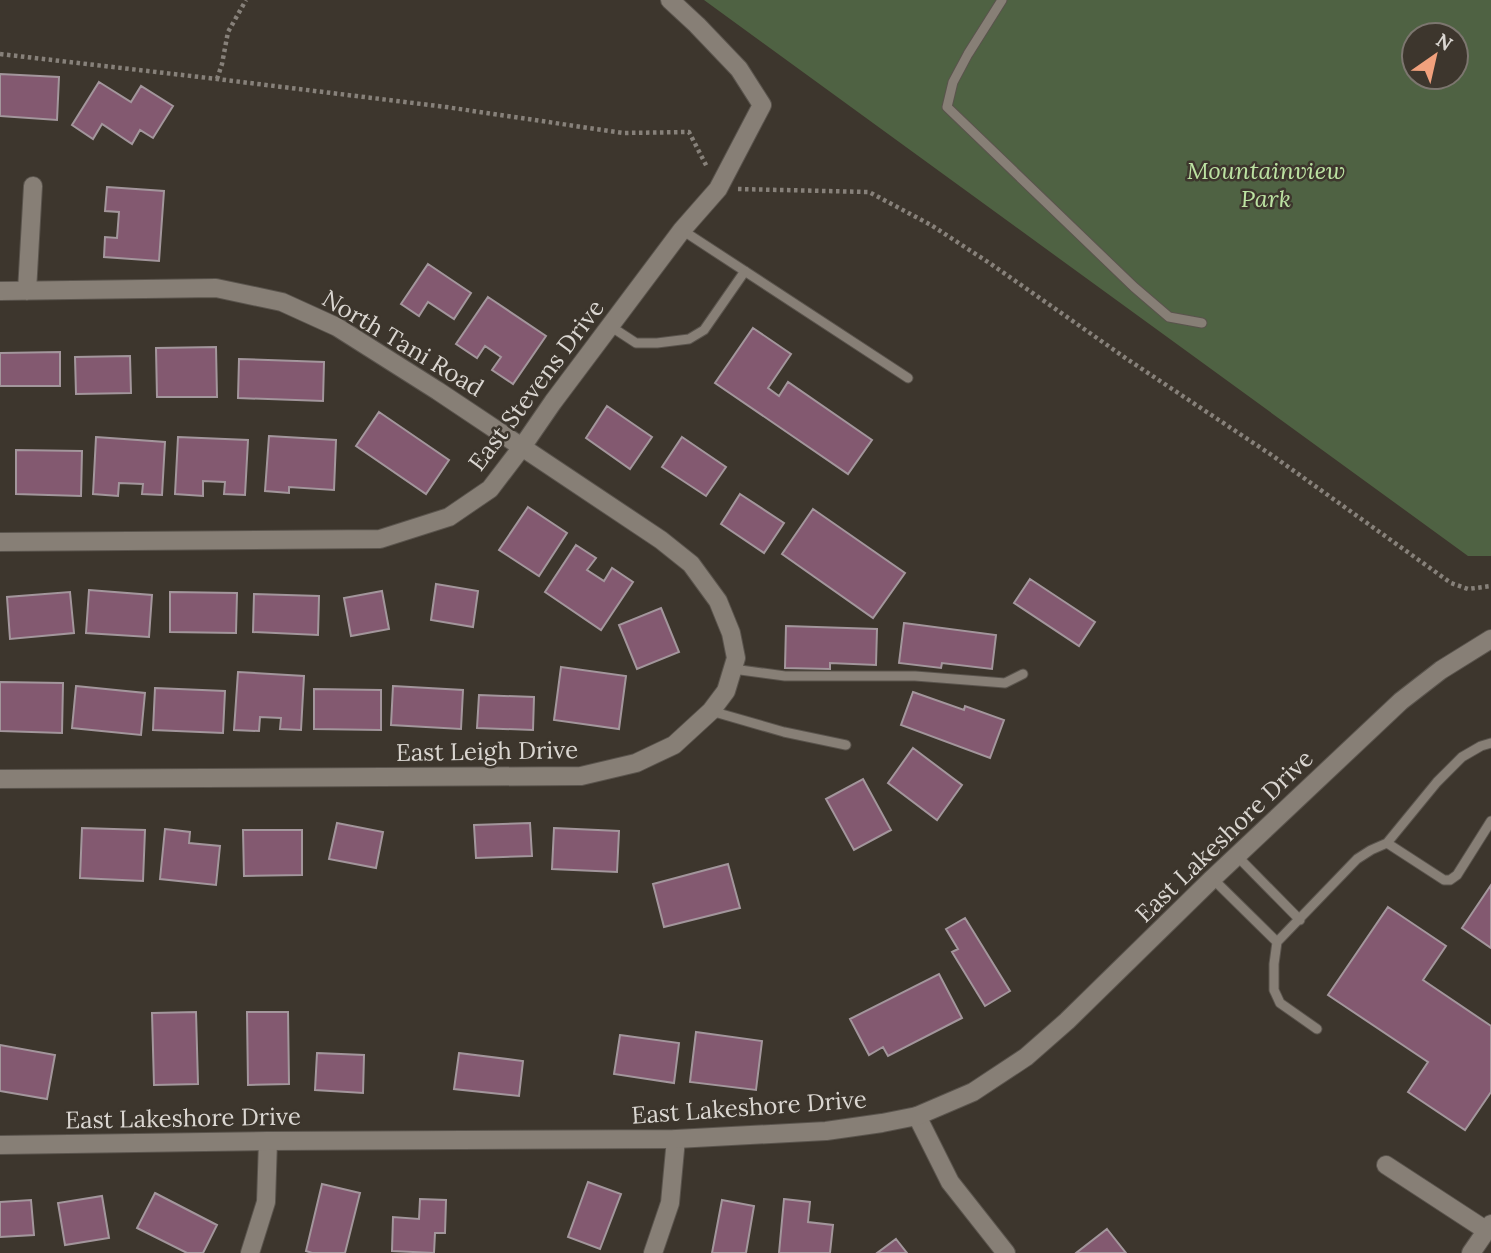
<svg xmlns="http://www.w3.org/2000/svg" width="1491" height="1253" font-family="Lora,serif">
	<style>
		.green { fill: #4f6243; fill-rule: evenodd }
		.building { fill: #835970; stroke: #a3969c; stroke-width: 2 }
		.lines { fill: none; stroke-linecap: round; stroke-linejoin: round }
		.service-casing { stroke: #5a544d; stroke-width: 11 }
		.minor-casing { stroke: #5a544d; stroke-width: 20 }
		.secondary-casing { stroke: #5a544d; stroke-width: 20 }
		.path { stroke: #87817a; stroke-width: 4.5; stroke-dasharray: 3.5 3.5; stroke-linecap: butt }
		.service { stroke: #877f76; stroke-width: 9 }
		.minor { stroke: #877f76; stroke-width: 18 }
		.secondary { stroke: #877f76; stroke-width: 18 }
		.labels { text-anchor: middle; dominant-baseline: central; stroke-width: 5; stroke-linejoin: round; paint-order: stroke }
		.park-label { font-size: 24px; font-style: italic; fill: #bce2a2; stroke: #3d362d }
		.street-label { font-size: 24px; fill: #dad6d1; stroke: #3d362d }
	</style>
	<rect width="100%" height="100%" fill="#3d362d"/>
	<path class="green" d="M704,0H1491V556H1468ZM1414,35H1456V77H1414Z"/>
	<path class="building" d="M0,74L59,77L57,120L0,116Z
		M99,82L131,102L141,86L173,106L153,138L140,130L132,144L102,124L93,139L72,125Z
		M107,187L164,191L159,261L104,257L105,237L117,238L119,212L105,211Z
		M428,264L471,293L454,319L428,302L419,316L401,304Z
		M488,297L546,336L513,384L492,370L501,357L485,346L477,358L456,344Z
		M753,328L791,354L768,388L779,396L788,382L872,440L848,474L715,383Z
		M216,347L217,397H157L156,348Z
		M60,352V386H0V353Z
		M130,356L131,393L76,394L75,357Z
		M239,359L324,362L323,401L238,398Z
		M607,406L652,437L630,469L586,438Z
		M379,412L449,460L426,494L356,446Z
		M269,436L336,440L334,490L289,487V493L265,491Z
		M96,437L165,442L162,495L142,494L143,484L119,483L118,496L93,494Z
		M178,437L248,440L245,495L224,494L225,482L203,481V496L175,494Z
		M682,437L726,467L706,496L662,467Z
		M16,450L82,451L81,496L16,494Z
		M740,494L784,523L764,553L721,524Z
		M528,507L567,533L539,576L499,550Z
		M813,509L905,573L873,618L782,554Z
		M576,545L596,558L587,570L604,581L612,568L633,582L601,630L545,592Z
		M1030,579L1095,622L1079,646L1014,603Z
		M436,584L478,591L473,627L431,620Z
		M89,590L152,595L149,637L86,633Z
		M382,591L389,629L351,636L344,598Z
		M70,592L74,633L10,639L7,597Z
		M170,592L237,593L236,633L170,632Z
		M254,594L319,596L318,635L253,632Z
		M661,608L679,652L637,669L619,625Z
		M904,623L996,635L992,669L942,663L941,668L899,663Z
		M786,626L877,629L876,665L830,663V669L785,668Z
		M561,667L626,676L619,729L554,720Z
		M238,672L304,676L301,730L280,729L281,718L260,717L259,731L234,730Z
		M0,682L63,683L62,733L0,731Z
		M76,686L145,693L141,735L72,728Z
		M393,686L463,690L461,729L391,725Z
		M155,688L225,691L223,733L153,730Z
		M314,689L381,690V730L314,729Z
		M913,692L964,710L965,706L1004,720L990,758L901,725Z
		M479,695L534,697L533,730L477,728Z
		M913,748L962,785L937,820L888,783Z
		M863,779L891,830L854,850L826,799Z
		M337,823L383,832L376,868L329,859Z
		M530,823L532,856L476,858L474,825Z
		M82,828L145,830L143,881L80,878Z
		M554,828L619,831L617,872L552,869Z
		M165,829L190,832L189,843L220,846L216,885L160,879Z
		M243,830H302V875L244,876Z
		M728,864L740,908L664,927L653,884Z
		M1491,885V948L1462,928Z
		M1388,907L1446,946L1423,980L1491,1026V1092L1465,1130L1408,1092L1428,1062L1328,995Z
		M965,918L1010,991L985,1006L952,952L958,949L946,929Z
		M939,974L962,1018L888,1056L883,1047L869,1055L850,1019Z
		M196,1012L198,1084L154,1085L152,1013Z
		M247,1012H288L289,1084L248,1085Z
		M696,1032L762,1041L756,1090L690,1082Z
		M620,1035L679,1043L674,1083L614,1074Z
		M0,1045L55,1055L47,1099L0,1091Z
		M317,1053L364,1055L363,1093L315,1090Z
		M459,1053L523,1061L519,1096L454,1089Z
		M588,1182L621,1194L600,1249L568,1237Z
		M322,1184L360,1193L345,1253H312L306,1251Z
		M155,1193L217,1225L203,1253H187L137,1228Z
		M102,1196L109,1238L65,1245L58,1203Z
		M420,1199L446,1200L445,1233H435L434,1253L392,1251L393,1217L419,1219Z
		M784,1199L810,1202L808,1222L833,1225L830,1253H779Z
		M31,1200L34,1235L0,1237V1202Z
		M722,1200L754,1206L746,1253H712Z
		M1107,1229L1126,1253H1076Z
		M896,1239L907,1253H877Z"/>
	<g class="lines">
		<defs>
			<path id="service" d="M1002,0L968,54L953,82L947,107L1134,287L1169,317L1202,323
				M682,230L908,378
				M610,326L636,343H657L689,339L704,330L745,271
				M733,669L785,676H915L1005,683L1023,674
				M711,711L784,732L846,745
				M1387,843L1444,880H1450L1457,875L1491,821
				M1237,856L1300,920
				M1213,879L1277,942
				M1317,1029L1280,1003L1274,990V964L1277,942L1357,859L1371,850L1387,843L1437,782L1462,757L1481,746L1491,743"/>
			<path id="minor" d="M0,291L216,288L282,302L337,327L438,391L661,540L691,564L718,601L731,633L736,658L726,691L711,711L674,745L636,763L581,776L0,779
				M27,291L33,186
				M0,542L380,539L449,517L490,489L522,447L553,402L682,230L718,189L762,105L739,69L697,25L670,0
				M917,1116L950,1182L1006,1253
				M1386,1165L1487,1231
				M250,1253L266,1202L268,1141
				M653,1253L670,1203L676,1139
				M1471,1253L1491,1224"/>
			<path id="secondary" d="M0,1145L268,1141L676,1139L826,1131L882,1123L917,1116L973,1092L1026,1057L1067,1021L1211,880L1401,701L1441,670L1491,639"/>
		</defs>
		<use href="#service" class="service-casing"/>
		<use href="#minor" class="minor-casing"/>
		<use href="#secondary" class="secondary-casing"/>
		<path class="path" d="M0,54L217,79L446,107L623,133L689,132L707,167
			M217,79L222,64L228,32L246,0
			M738,189L869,192L931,225L991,264L1127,359L1273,456L1451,583L1468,589L1491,586"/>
		<use href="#service" class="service"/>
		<use href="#minor" class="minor"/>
		<use href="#secondary" class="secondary"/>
	</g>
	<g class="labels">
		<g class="park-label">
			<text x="1266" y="170">Mountainview<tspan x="1266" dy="28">Park</tspan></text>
		</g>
		<g class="street-label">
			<text transform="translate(403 343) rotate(31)">North Tani Road</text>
			<text transform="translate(536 385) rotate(-53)">East Stevens Drive</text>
			<text transform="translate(487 751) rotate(-1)">East Leigh Drive</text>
			<text transform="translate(1224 836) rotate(-44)">East Lakeshore Drive</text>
			<text transform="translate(749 1107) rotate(-4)">East Lakeshore Drive</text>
			<text transform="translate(183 1118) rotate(-1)">East Lakeshore Drive</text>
		</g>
	</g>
	<g transform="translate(1435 56) rotate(34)"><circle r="33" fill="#3d362d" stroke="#7c766f" stroke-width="2"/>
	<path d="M0-5L12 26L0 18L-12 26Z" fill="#f1a17d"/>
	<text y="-10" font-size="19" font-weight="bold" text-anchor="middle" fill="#dad6d1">N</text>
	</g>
</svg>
